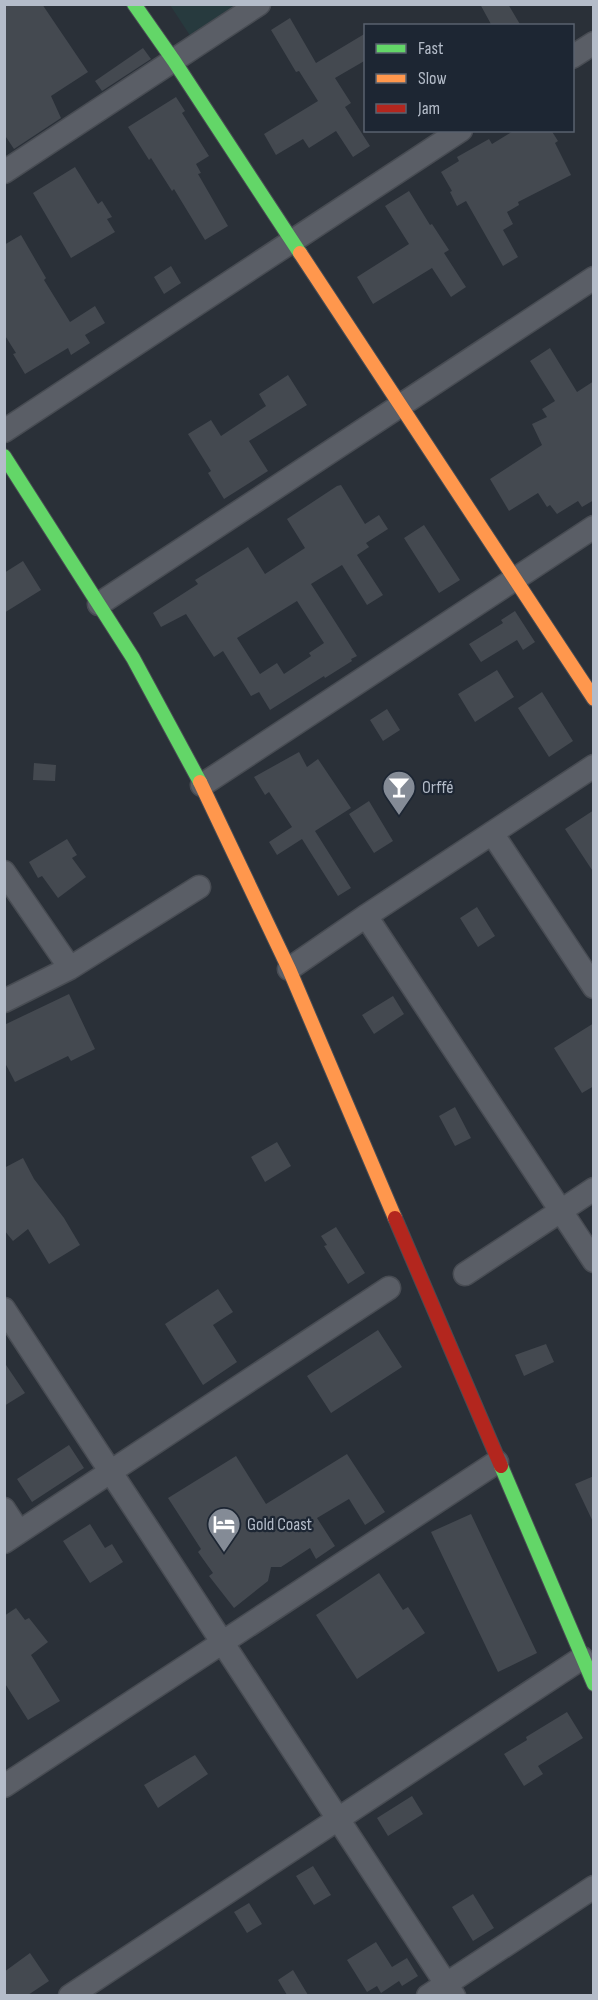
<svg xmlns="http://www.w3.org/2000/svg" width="598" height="2000" font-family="'Sofia Sans Condensed',sans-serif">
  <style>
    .green { fill: #273a3e }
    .building { fill: #444950; fill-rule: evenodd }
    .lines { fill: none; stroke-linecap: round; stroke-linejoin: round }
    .street-casing { stroke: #484c53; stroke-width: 25 }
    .fast-casing { stroke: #484c53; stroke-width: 16 }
    .slow-casing { stroke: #484c53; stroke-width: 16 }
    .jam-casing { stroke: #484c53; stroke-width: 16 }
    .street { stroke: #5a5e66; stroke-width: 22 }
    .fast { stroke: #63d668; stroke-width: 14 }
    .slow { stroke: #ff974d; stroke-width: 14 }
    .jam { stroke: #b3261e; stroke-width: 14 }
    .labels { text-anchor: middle; stroke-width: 4.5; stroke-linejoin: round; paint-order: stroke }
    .poi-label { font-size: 18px; fill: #b4bcc9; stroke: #1d2633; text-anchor: start }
  </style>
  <rect width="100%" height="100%" fill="#2a3038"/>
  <!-- green -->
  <path class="green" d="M170,5H245L193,40Z"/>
  <!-- building -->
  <path class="building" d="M4,4H42L88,72L51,96L61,118L14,149L4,134Z
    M480,4H508L521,26H492Z
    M290,18L316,63L366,33V60L335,78L351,103L345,107L370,146L353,157L336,131L309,148L303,139L276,155L264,134L318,101L299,71L296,72L271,30Z
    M143,48L151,59L102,91L95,81Z
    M176,97L185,111L182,113L209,156L196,164L201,173L198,174L228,226L205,240L174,189L172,191L151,158L149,160L128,127Z
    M515,130H551L558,141L555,143L571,175L518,202L519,205L507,212L513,224L503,230L518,257L503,266L466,201L457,206L450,192L452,191L441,172L459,161L457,157L489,139L492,144Z
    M75,167L98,204L102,201L112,217L107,219L115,232L71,258L33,193Z
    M409,191L430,225L432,224L449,250L444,253L466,287L451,297L432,268L373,304L357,277L409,244L385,206Z
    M21,235L46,278L44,280L70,322L95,306L105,323L85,335L90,343L71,355L68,348L25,374L13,354L16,353L4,334V245Z
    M171,266L181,283L164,294L154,277Z
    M550,348L577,392L594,381V500L582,507L578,501L557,514L550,505L547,507L538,493L509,511L490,479L542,445L532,424L547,417L542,409L555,401L530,361Z
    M288,375L307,405L249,441L268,471L224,499L208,473L211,471L188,434L211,420L221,436L266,406L259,394Z
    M341,485L365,524L379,515L388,529L366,543L369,547L357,555L383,595L367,605L342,565L311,584L357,656L351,659L352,661L325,678L324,676L270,710L259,692L251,696L223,651L214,657L186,614L161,627L153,613L198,584L195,580L248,547L265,574L305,548L287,519L337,486ZM297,601L324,643L309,653L311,656L284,674L277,663L260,674L237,638Z
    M424,525L460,580L439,593L404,538Z
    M23,561L41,590L4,613V573Z
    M515,611L535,642L523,650L517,640L481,662L469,644L503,623L501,620Z
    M497,670L514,697L475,722L458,694Z
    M542,692L573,741L549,757L518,708Z
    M387,709L400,730L383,741L370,720Z
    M299,752L307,767L318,759L351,808L315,831L351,888L338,896L302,839L277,855L269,842L292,827L269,792L265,795L254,777Z
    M34,763L56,765L55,781L33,780Z
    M369,801L393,841L374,853L349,814Z
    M594,810V873L565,829Z
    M67,839L77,855L72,858L86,877L58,898L42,876L38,878L29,862Z
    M477,907L495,936L478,947L460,918Z
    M69,994L95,1049L71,1061L68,1056L15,1082L4,1061V1025Z
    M393,996L404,1014L374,1034L362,1015Z
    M594,1023V1086L582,1093L554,1048Z
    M455,1107L471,1138L455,1146L439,1116Z
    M277,1142L291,1166L265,1182L251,1157Z
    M23,1158L34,1179L64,1218L80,1245L49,1264L28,1229L13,1241L4,1230V1168Z
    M336,1227L365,1273L348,1284L324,1246L327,1245L321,1236Z
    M218,1289L233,1312L213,1325L237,1362L203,1385L165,1324Z
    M378,1330L402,1367L331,1413L307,1376Z
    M546,1344L554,1362L524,1376L515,1355Z
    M4,1362L25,1393L4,1406Z
    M69,1445L84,1468L32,1502L17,1479Z
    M347,1454L385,1512L365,1525L349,1499L317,1518L335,1546L316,1559L310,1548L281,1567H271L268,1581L234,1608L209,1576L213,1573L198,1552L201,1549L168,1498L236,1456L266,1504Z
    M594,1476V1524L575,1484Z
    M471,1514L537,1653L498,1672L431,1532Z
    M90,1524L105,1548L112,1544L123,1562L90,1583L63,1541Z
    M379,1573L403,1610L408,1607L425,1633L357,1679L316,1615Z
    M16,1608L25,1620L29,1618L48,1642L31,1655L60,1701L28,1720L4,1682V1616Z
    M567,1712L583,1738L538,1766L543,1774L524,1786L504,1754L527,1740L526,1737Z
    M195,1755L208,1774L158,1808L144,1785Z
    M412,1796L423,1814L388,1836L377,1818Z
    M313,1866L331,1895L314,1905L296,1876Z
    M473,1894L494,1928L473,1941L452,1907Z
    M249,1903L262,1924L247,1933L234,1912Z
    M376,1942L392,1967L407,1958L418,1976L402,1986L399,1981L381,1993L377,1986L367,1992L347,1960Z
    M30,1953L49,1981L28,1995H4V1972Z
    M293,1970L308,1995H287L278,1980Z"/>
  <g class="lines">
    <defs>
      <path id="street" d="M572,57L594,43
        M4,172L259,4
        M4,431L461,130
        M99,604L594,278
        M202,785L594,527
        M492,833L594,987
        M4,872L70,968
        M366,916L594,1261
        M289,969L366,916L594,766
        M4,1001L70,968L199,887
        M465,1274L594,1189
        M4,1309L454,1996
        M4,1509L19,1532
        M4,1542L389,1288
        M4,1786L497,1462
        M70,1996L582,1658
        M428,1996L594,1887"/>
      <path id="fast" d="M134,4L174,61L300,253
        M4,456L133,658L200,782
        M501,1466L594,1684"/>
      <path id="slow" d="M300,253L594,699
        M200,782L289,969L395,1218"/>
      <path id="jam" d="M395,1218L501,1466"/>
    </defs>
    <!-- street casing -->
    <use href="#street" class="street-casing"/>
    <!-- fast casing -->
    <use href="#fast" class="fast-casing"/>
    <!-- slow casing -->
    <use href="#slow" class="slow-casing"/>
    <!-- jam casing -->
    <use href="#jam" class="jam-casing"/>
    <!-- street -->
    <use href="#street" class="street"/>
    <!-- fast -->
    <use href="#fast" class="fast"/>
    <!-- slow -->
    <use href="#slow" class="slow"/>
    <!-- jam -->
    <use href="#jam" class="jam"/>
  </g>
  <!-- icons -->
  <defs>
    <symbol id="bar-pin" viewBox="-11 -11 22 30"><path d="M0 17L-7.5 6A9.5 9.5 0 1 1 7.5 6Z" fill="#848b96" stroke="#1d2633"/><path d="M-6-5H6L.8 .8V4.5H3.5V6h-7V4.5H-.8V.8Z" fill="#fff"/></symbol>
    <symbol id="hotel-pin" viewBox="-11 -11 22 30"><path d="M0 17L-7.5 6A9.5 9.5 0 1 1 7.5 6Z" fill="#848b96" stroke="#1d2633"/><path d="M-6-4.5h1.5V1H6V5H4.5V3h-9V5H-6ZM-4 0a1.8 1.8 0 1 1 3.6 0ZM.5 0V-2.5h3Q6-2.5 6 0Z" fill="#fff"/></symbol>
  </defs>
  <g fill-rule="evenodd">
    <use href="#bar-pin" x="380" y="768" width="38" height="52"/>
    <use href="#hotel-pin" x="205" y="1505" width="38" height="52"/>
  </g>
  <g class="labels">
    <!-- poi labels -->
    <g class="poi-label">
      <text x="422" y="793">Orffé</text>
      <text x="247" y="1530">Gold Coast</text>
    </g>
  </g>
  <!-- border -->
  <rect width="598" height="2000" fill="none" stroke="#b4bcc9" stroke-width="12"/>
  <!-- legend -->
  <rect x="364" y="24" width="210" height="108" fill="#1d2633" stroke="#59626f" stroke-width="1.5"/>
  <rect x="376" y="44" width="30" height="9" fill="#63d668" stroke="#59626f" stroke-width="1.5"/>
  <text x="418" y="54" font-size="18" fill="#b4bcc9">Fast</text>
  <rect x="376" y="74" width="30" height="9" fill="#ff974d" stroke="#59626f" stroke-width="1.5"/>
  <text x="418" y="84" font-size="18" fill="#b4bcc9">Slow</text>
  <rect x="376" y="104" width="30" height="9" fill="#b3261e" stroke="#59626f" stroke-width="1.5"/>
  <text x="418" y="114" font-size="18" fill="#b4bcc9">Jam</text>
</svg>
